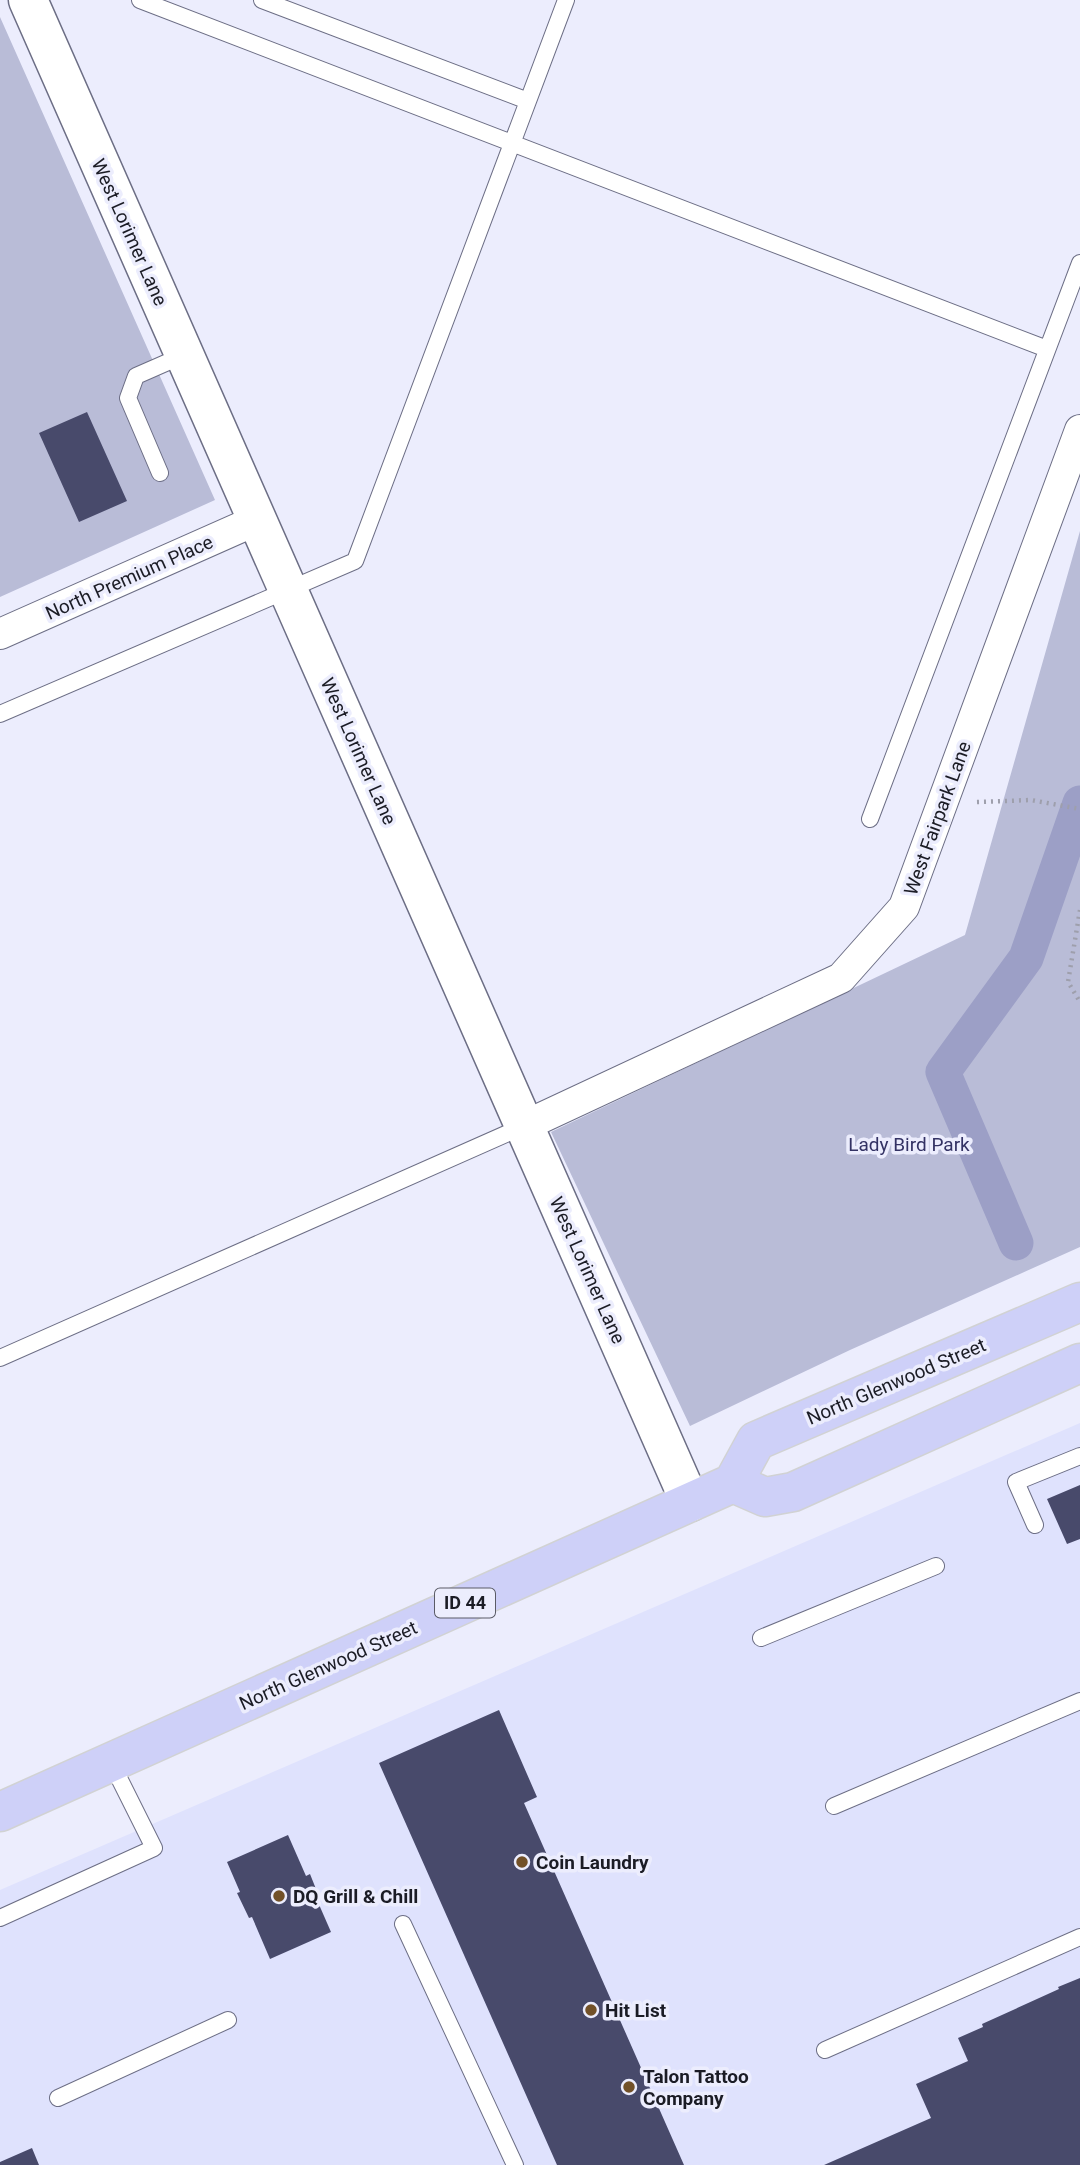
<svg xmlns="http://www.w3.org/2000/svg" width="1080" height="2165" font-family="Roboto,sans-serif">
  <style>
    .built { fill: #dfe2fd }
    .green { fill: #b9bcd7 }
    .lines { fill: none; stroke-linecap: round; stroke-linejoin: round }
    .canal { stroke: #9c9fc6; stroke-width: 35 }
    .building { fill: #484a6b }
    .service-casing { stroke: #6c6e85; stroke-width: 18 }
    .minor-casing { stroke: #6c6e85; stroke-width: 32 }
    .tertiary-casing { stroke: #6c6e85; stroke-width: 41 }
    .primary-casing { stroke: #d1d2d3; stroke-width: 41 }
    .path { stroke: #9e9fac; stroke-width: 4.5; stroke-dasharray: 2 5; stroke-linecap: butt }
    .service { stroke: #fff; stroke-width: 16 }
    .minor { stroke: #fff; stroke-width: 30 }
    .tertiary { stroke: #fff; stroke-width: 38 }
    .primary { stroke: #ced0f8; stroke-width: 38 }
    .poi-dot { fill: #725128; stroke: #ecedfd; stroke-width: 2.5 }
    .labels { text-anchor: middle; stroke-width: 7; stroke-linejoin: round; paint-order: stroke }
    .shield { fill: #ecedfd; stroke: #5a5b66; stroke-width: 2 }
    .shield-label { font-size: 18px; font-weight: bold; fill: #1b1c25 }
    .street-label { font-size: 19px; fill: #1b1c25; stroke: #ecedfd }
    .park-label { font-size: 19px; fill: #333264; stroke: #ecedfd }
    .poi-label { font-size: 19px; font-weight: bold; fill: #1b1c25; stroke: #ecedfd; text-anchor: start }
  </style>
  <rect width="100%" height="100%" fill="#ecedfd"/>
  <!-- built -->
  <path class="built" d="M1080,1423V2165H0V1890Z"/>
  <!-- green -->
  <path class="green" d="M0,17L215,500L0,597Z
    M1080,531V1247L850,1350L690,1426L551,1132L965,935Z"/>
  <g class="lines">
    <!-- canal -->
    <path class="canal" d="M1016,1243L943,1072L1026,958L1080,803"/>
  </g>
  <!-- building -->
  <path class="building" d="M87,412L127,501L79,522L39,433Z
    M1080,1485V1539L1067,1544L1047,1499Z
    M499,1710L537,1797L524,1803L684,2165H557L379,1763Z
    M288,1835L306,1876L310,1874L320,1899L317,1900L331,1932L270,1959L252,1917L249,1918L237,1893L240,1892L227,1862Z
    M1080,1978V2165H824L931,2118L916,2084L968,2061L958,2038L983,2027L982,2024L1059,1989L1058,1987Z
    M32,2148L39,2165H0V2162Z"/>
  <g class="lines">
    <defs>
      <path id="service" d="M140,0L1047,349
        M262,0L528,101
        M160,473L128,398L136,376L184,355
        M0,714L355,561L566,0
        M870,819L1080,263
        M0,1358L524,1126
        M1035,1525L1016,1482L1080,1456
        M761,1638L936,1566
        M834,1806L1080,1701
        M0,1918L154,1848L111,1762
        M403,1924L515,2165
        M825,2050L1080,1937
        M58,2098L228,2020"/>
      <path id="minor" d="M0,634L257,520
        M524,1126L841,978L904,907L1080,430"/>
      <path id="tertiary" d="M28,0L690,1502"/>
      <path id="primary" d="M733,1483L765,1497L793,1492L1080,1363
        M0,1812L733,1483L756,1441L1080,1302"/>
    </defs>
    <!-- service casing -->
    <use href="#service" class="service-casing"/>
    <!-- minor casing -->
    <use href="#minor" class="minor-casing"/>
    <!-- tertiary casing -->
    <use href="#tertiary" class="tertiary-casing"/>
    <!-- primary casing -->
    <use href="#primary" class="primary-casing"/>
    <!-- path -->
    <path class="path" d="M977,802L1031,800L1080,809
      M1080,910L1068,982L1080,1002"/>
    <!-- service -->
    <use href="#service" class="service"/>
    <!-- minor -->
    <use href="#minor" class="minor"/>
    <!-- tertiary -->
    <use href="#tertiary" class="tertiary"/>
    <!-- primary -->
    <use href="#primary" class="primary"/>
  </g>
  <!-- markers -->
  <g class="poi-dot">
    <circle cx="522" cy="1862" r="7"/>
    <circle cx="279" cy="1896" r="7"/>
    <circle cx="591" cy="2010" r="7"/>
    <circle cx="629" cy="2087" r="7"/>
  </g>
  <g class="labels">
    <!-- shield labels -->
    <rect class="shield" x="435" y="1588.5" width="60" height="29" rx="5"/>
    <g class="shield-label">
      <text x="465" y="1609">ID 44</text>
    </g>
    <!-- street labels -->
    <g class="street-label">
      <text transform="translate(130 232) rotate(66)" y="7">West Lorimer Lane</text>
      <text transform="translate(129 577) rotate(-24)" y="7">North Premium Place</text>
      <text transform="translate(359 751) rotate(66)" y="7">West Lorimer Lane</text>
      <text transform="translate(937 818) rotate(-70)" y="7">West Fairpark Lane</text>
      <text transform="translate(588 1270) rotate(66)" y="7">West Lorimer Lane</text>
      <text transform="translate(896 1381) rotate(-23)" y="7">North Glenwood Street</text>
      <text transform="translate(328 1665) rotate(-24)" y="7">North Glenwood Street</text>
    </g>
    <!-- park labels -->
    <g class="park-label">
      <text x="909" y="1151">Lady Bird Park</text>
    </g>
    <!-- poi labels -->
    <g class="poi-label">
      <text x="536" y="1869">Coin Laundry</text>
      <text x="293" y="1903">DQ Grill &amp; Chill</text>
      <text x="605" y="2017">Hit List</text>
      <text x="643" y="2083">Talon Tattoo<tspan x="643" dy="22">Company</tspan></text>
    </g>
  </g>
</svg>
